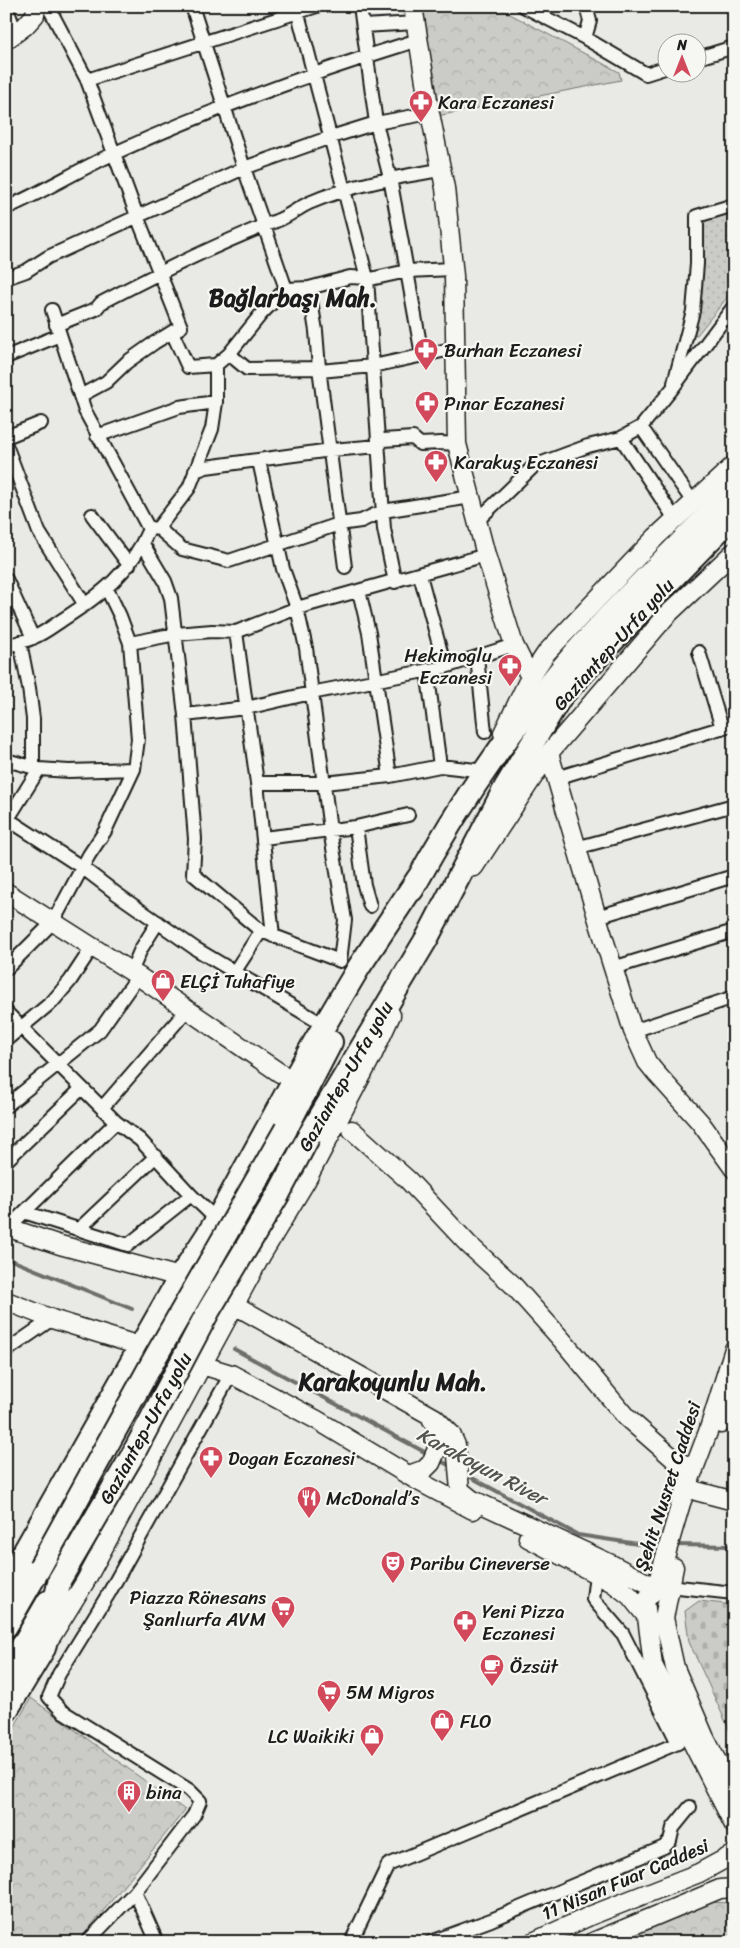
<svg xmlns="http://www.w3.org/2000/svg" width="740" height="1948" font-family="Sriracha,sans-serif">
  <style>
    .grass { fill: url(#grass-dots); stroke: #747472 }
    .cemetery { fill: url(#cemetery-stones); stroke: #747472 }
    .park { fill: url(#park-crowns); stroke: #747472 }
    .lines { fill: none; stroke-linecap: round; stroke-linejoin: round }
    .stream { stroke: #6d6d6c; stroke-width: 4 }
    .street-casing { stroke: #1c1c1c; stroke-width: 16 }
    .secondary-casing { stroke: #1c1c1c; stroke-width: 21 }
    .highway-casing { stroke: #1c1c1c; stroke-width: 26 }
    .street { stroke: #f6f6f2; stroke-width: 12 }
    .secondary { stroke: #f6f6f2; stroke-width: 18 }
    .highway { stroke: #f6f6f2; stroke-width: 22 }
    .highway-bridge-casing { stroke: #1c1c1c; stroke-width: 26; stroke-linecap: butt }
    .highway-bridge { stroke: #f6f6f2; stroke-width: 22 }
    .labels { text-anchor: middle; stroke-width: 4.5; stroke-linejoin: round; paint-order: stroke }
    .poi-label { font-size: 19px; fill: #1c1c1c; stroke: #f6f6f2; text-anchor: start }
    .street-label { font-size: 19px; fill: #1c1c1c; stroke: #f6f6f2 }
    .water-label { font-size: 20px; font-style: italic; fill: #525251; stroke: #f6f6f2 }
    .district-label { font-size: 24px; font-weight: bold; fill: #1c1c1c; stroke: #f6f6f2 }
  </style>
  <defs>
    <pattern id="grass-dots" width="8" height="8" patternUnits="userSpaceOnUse" patternTransform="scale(1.25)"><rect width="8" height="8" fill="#cbcbc7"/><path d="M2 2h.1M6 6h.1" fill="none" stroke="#aeaeaa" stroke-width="1.8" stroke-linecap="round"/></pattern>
    <pattern id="cemetery-stones" width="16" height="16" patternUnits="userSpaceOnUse" patternTransform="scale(1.25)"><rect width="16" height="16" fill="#cbcbc7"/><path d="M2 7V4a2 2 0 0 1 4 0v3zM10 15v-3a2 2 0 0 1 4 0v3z" fill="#aeaeaa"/></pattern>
    <pattern id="park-crowns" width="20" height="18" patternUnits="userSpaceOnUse" patternTransform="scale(1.25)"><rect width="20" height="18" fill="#cbcbc7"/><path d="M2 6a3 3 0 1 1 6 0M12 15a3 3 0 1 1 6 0" fill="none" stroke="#aeaeaa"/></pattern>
  </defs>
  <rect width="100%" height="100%" fill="#e9e9e5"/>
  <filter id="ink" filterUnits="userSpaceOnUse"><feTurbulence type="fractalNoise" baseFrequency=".02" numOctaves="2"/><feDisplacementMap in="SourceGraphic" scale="10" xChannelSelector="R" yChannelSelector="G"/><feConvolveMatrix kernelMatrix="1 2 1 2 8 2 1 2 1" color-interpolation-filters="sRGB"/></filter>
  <g filter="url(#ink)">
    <!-- grass -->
    <path class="grass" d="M734,211V289L697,335L690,334L700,225L709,219Z"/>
    <!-- cemetery -->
    <path class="cemetery" d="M699,1601L734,1605V1740L689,1642L685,1611Z"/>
    <!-- park -->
    <path class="park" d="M418,6H495L619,72L621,80L437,116Z
      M31,1698L185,1810L78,1942H6V1741Z
      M704,1902L734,1903V1942H595Z"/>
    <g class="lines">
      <!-- stream -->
      <path class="stream" d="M6,1258L132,1309
        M234,1349L430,1455
        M439,1460L452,1467
        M463,1473L578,1535L638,1544L664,1545
        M674,1545L734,1546"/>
      <defs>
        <path id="street" d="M6,6L16,33
          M48,6L87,80L137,216L181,327L172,332L188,367L216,365
          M192,6L244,168L286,289
          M296,6L367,278L384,529L395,582
          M360,6L376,123L390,178L402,243L422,355
          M523,6L585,38L646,74L668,67
          M363,26L416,23
          M585,38L590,21L586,6
          M698,58L734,47
          M87,80L317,6
          M6,208C43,192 78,170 115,153C213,108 315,72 418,40
          M6,278L26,271L48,257L244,168L331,137L376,123L430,113
          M366,280L407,271L453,269
          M309,288L316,331L319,368L345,567
          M52,310L85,411L149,529
          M56,325L96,309L101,303C158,273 216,244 276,221C288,217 298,208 309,203C351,185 396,177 441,170
          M229,354L262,313L286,289L309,288L350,277L367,278
          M6,357L60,335
          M320,371L373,366L456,348
          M674,383L693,311L697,264V216L734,205
          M80,396L106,382L127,362L154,343L172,332
          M641,427L693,502
          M97,436L179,407L216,402
          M6,437L41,423
          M621,438L675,519
          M6,445L39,532L85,605
          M195,471L206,467L331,450L379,446L383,440L413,438L420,444L441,443L457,444
          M92,515L129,565
          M477,521L534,466L588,446L621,438L641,427L672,389L734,306
          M158,528L182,549L229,561L339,524L361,521L383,511L471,497
          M143,544L165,581L171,598L185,715L195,839L193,874L261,931L340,961L345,920L330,830L306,648L297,608L283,569L259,461
          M420,575L445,667
          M6,579L33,638
          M359,591L369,633L390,776
          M236,632L257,783L273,936
          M20,642L29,688L33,719V768
          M130,643L176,634L212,631L236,632L297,608L486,555
          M6,646C15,643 24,642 32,638C43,634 53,626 62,620C101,595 131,572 149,529L158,528L189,488L212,429L216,402V365L229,354L247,369L319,368
          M699,652L722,728
          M477,657L485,732
          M427,670L440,766
          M185,715L246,708L311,693L445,667L514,645
          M6,760L39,769L69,771L134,769
          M556,778L734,724
          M257,783H324L390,776L440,766L485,771
          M6,818L83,868L117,894L196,949L324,1025
          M6,822L39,769
          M356,827L364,885L370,906
          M263,838L356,827L408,815
          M576,848L734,805
          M597,917L734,876
          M613,968L734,931
          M6,969L53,922L89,855L105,831L134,769L138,739L130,643L120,616L107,589
          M235,971L261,931
          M131,972L141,949L158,922
          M6,1012L116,1122L140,1140L191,1195L217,1220
          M633,1031L734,997
          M6,1040L53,1001L70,981L93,946
          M6,1106L100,1030L138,976
          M102,1108L187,1010
          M6,1161L82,1088
          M24,1212L128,1245L191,1195
          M8,1228L116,1122
          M78,1230L156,1156
          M6,1351L52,1319
          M669,1586L734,1593
          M135,1892L194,1815L200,1801L189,1790L62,1711L49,1697L59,1674L109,1593L231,1374
          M87,1942L135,1892L157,1942
          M351,1942L388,1865L678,1743L623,1634L593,1599L596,1574
          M431,1942L491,1920L664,1847L670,1841L673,1828L690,1807"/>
        <path id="secondary" d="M413,6L430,113L445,188L454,276L457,444L486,555L514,645L530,677
          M6,40L25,26L35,15L36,6
          M503,733L530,677L547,652L656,537L734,465
          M549,753L597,917L633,1031L647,1062L655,1072L700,1122L734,1169
          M474,867L549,753L667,615L734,552
          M6,892L138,976L280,1073
          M352,1130L408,1180L468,1244L512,1284L562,1340L626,1417L674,1459L694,1470
          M6,1227L60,1245L180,1277L190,1282
          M224,1299L435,1418L451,1434L456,1445L460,1490L471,1499L611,1564L656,1588
          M6,1301L52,1319L231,1374L317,1420L418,1481L473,1510
          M734,1349L708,1432L681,1503L656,1588L645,1601L653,1665L734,1825
          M721,1424L734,1393
          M409,1475L425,1469L431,1463L437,1449V1428L431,1418
          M696,1491L734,1501
          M528,1538L613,1583L630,1596L647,1617
          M674,1567L664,1618L675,1668L705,1738L734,1794
          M51,1637L85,1582L262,1254L306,1181L373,1054L391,1015
          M533,1942L592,1915L699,1873L734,1854
          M593,1942L720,1889L734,1888"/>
        <path id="highway" d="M412,890C454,813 507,734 563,667C616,605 677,547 734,489
          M286,1129L331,1042
          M309,1136L427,938L505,788L561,696L651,600L734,515
          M6,1584L180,1277L217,1220L314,1043L359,967L419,877
          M6,1626L40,1567
          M6,1674L48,1602
          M6,1711L44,1648L60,1579"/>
      </defs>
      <!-- street casing -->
      <use href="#street" class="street-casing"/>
      <!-- secondary casing -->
      <use href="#secondary" class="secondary-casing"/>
      <!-- highway casing -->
      <use href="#highway" class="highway-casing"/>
      <!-- street -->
      <use href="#street" class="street"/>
      <!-- secondary -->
      <use href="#secondary" class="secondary"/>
      <!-- highway -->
      <use href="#highway" class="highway"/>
      <defs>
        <path id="highway-bridge" d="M40,1567L156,1356L286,1129
          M60,1579L132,1456L209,1310L279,1193L309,1136"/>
      </defs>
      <!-- highway-bridge casing -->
      <use href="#highway-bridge" class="highway-bridge-casing"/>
      <!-- highway-bridge -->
      <use href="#highway-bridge" class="highway-bridge"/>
    </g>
  </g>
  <!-- icons -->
  <defs>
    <symbol id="pharmacy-pin" viewBox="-11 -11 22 30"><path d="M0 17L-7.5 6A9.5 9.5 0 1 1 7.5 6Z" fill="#d1495b" stroke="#f6f6f2"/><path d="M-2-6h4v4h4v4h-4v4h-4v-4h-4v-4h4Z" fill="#fff"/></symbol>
    <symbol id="shop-pin" viewBox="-11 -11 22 30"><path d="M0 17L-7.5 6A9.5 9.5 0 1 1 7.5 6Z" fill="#d1495b" stroke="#f6f6f2"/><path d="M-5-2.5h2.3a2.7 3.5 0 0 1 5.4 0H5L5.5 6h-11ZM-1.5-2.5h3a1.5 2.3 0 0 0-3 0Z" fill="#fff"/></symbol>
    <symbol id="restaurant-pin" viewBox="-11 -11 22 30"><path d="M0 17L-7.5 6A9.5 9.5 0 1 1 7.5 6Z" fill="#d1495b" stroke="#f6f6f2"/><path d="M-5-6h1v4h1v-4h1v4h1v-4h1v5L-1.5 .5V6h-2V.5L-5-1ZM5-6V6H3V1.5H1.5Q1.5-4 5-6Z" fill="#fff"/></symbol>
    <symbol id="theatre-pin" viewBox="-11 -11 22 30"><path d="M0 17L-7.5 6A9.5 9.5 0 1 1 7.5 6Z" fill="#d1495b" stroke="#f6f6f2"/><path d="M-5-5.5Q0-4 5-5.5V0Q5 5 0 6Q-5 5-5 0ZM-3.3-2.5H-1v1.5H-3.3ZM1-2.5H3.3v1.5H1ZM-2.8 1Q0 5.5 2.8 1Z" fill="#fff"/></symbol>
    <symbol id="supermarket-pin" viewBox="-11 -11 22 30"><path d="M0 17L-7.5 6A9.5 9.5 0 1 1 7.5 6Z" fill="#d1495b" stroke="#f6f6f2"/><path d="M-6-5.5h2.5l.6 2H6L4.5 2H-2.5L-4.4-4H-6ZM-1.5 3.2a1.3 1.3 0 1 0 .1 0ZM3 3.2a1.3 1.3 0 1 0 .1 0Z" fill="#fff"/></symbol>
    <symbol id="cafe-pin" viewBox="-11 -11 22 30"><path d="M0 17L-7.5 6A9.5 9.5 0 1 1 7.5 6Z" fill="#d1495b" stroke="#f6f6f2"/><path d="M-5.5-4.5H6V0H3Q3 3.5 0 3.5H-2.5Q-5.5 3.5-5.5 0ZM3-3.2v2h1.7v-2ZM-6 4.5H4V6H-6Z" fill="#fff"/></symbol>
    <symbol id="building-pin" viewBox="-11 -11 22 30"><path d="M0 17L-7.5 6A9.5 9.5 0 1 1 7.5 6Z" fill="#d1495b" stroke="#f6f6f2"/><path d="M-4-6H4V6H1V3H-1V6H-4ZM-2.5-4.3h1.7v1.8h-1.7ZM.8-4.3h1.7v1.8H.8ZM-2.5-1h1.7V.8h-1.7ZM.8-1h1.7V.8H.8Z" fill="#fff"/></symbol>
  </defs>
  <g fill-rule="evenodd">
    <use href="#pharmacy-pin" x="407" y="88" width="28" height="38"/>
    <use href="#pharmacy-pin" x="412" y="336" width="28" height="38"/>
    <use href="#pharmacy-pin" x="413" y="389" width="28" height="38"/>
    <use href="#pharmacy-pin" x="422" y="448" width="28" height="38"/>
    <use href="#pharmacy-pin" x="496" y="652" width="28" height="38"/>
    <use href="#shop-pin" x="149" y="967" width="28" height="38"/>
    <use href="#pharmacy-pin" x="197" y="1444" width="28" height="38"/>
    <use href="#restaurant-pin" x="295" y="1484" width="28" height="38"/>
    <use href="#theatre-pin" x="379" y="1549" width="28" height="38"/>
    <use href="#supermarket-pin" x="269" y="1594" width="28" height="38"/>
    <use href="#pharmacy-pin" x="451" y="1608" width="28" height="38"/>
    <use href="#cafe-pin" x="478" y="1652" width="28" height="38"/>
    <use href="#supermarket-pin" x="315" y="1678" width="28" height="38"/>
    <use href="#shop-pin" x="428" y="1707" width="28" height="38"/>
    <use href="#shop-pin" x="358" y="1722" width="28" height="38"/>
    <use href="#building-pin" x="115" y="1778" width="28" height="38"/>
  </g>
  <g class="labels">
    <!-- poi labels -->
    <g class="poi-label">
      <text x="438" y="109">Kara Eczanesi</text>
      <text x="444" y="357">Burhan Eczanesi</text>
      <text x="444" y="410">Pınar Eczanesi</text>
      <text x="454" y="469">Karakuş Eczanesi</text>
      <text x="492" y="662" text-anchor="end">Hekimoglu<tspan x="492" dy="22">Eczanesi</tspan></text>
      <text x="180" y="988">ELÇİ Tuhafiye</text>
      <text x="228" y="1465">Dogan Eczanesi</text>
      <text x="326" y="1505">McDonald’s</text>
      <text x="410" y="1570">Paribu Cineverse</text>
      <text x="266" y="1604" text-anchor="end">Piazza Rönesans<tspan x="266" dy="22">Şanlıurfa AVM</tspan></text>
      <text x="482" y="1618">Yeni Pizza<tspan x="482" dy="22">Eczanesi</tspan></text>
      <text x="510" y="1673">Özsüt</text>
      <text x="346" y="1699">5M Migros</text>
      <text x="460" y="1728">FLO</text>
      <text x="354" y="1743" text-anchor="end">LC Waikiki</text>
      <text x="146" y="1799">bina</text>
    </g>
    <!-- street labels -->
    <g class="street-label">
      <text transform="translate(613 644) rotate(-48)" y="7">Gaziantep-Urfa yolu</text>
      <text transform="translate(345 1076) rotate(-60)" y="7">Gaziantep-Urfa yolu</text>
      <text transform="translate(145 1428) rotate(-61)" y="7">Gaziantep-Urfa yolu</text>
      <text transform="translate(667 1486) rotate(-72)" y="7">Şehit Nusret Caddesi</text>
      <text transform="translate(625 1879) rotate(-23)" y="7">11 Nisan Fuar Caddesi</text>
    </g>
    <!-- water labels -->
    <g class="water-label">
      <text transform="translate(482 1466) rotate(28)" y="7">Karakoyun River</text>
    </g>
    <!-- district labels -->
    <g class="district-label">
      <text x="293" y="306">Bağlarbaşı Mah.</text>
      <text x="393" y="1390">Karakoyunlu Mah.</text>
    </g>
  </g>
  <!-- margin -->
  <rect width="740" height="1948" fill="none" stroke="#f6f6f2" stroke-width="25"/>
  <rect x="12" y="12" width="715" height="1923" fill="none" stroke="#1c1c1c" stroke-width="2" filter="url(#ink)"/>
  <!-- north arrow -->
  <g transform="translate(682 58)"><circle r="24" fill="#f6f6f2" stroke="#9f9f9c"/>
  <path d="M0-4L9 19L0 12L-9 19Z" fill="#d1495b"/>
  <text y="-8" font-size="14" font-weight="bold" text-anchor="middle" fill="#1c1c1c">N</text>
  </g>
</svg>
